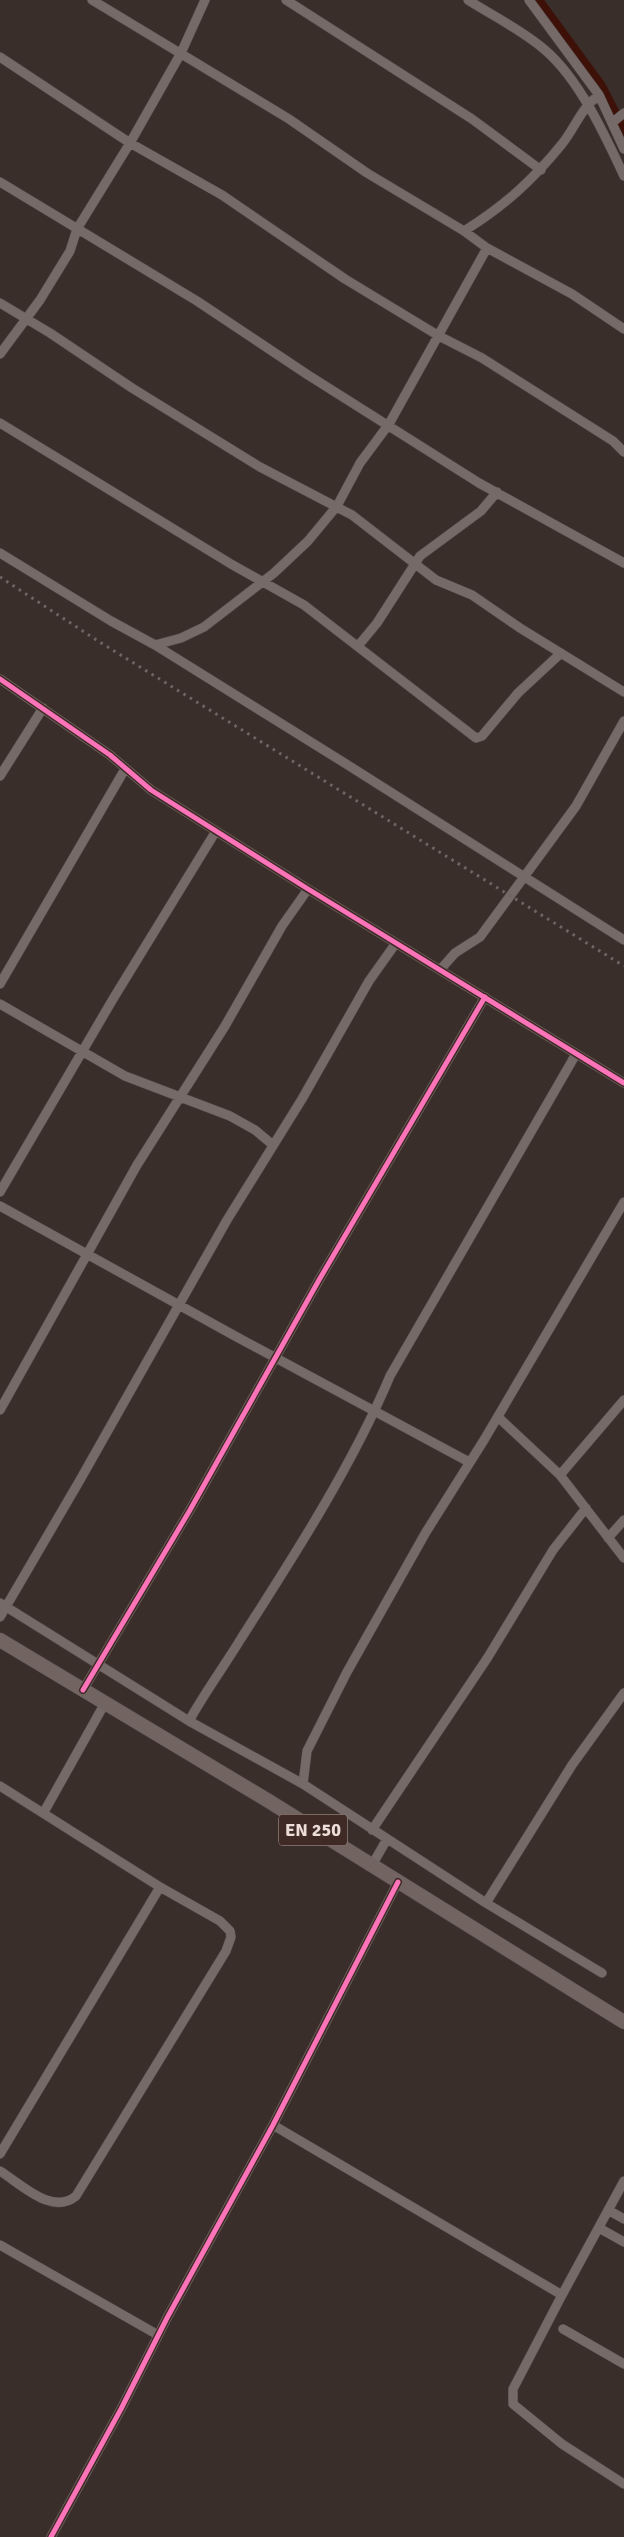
<svg xmlns="http://www.w3.org/2000/svg" width="624" height="2537" font-family="Signika,sans-serif">
  <style>
    .lines { fill: none; stroke-linecap: round; stroke-linejoin: round }
    .canal { stroke: #3d1108; stroke-width: 10 }
    .minor-casing { stroke: #554a48; stroke-width: 10 }
    .primary-casing { stroke: #554a48; stroke-width: 15 }
    .minor { stroke: #756a67; stroke-width: 9 }
    .primary { stroke: #716461; stroke-width: 14 }
    .rail { stroke: #6f6562; stroke-width: 3; stroke-dasharray: 2.5 5; stroke-linecap: butt }
    .cycleway-casing { stroke: #402a25; stroke-width: 8 }
    .cycleway { stroke: #fb73b8; stroke-width: 5 }
    .labels { text-anchor: middle; stroke-width: 5; stroke-linejoin: round; paint-order: stroke }
    .shield { fill: #402a25; stroke: #b8a7a3; stroke-width: 1 }
    .shield-label { font-size: 18px; font-weight: bold; fill: #ecddd9 }
  </style>
  <rect width="100%" height="100%" fill="#3a2e2b"/>
  <g class="lines">
    <!-- canal -->
    <path class="canal" d="M538,0L601,86L624,131"/>
    <defs>
      <path id="minor" d="M92,0L289,119L367,173L464,231L487,248L572,294L624,329
        M286,0L472,119L541,170
        M468,0C493,16 522,30 545,50C579,79 605,135 624,176
        M529,0L599,95L624,149
        M0,57L130,143L222,195L345,279L439,336L482,358L613,441L624,452
        M613,122L624,113
        M0,182L197,301L308,375L479,483L624,563
        M464,231C504,206 532,181 562,144C575,128 581,108 599,95
        M0,303L50,333L132,388L260,467L352,515L436,580L472,595L520,628L624,692
        M0,354L40,300L70,251L77,229L130,143L181,53L205,0
        M0,423L231,564L304,605L476,738L482,736L518,693L561,653
        M0,553L111,621L155,645L343,762L624,940
        M155,645L181,638L204,627L274,573L308,541L337,506L360,463L389,424L487,248
        M358,646L377,623L420,556L481,511L497,492
        M0,679L110,755L151,790L308,889L624,1083
        M0,776L43,708
        M440,970L455,953L480,937L576,806L624,721
        M0,984L125,769
        M0,1004L125,1076L230,1116L255,1130L273,1145
        M0,1192L113,999L216,831
        M0,1206L235,1336L469,1462
        M0,1410L137,1165L225,1026L282,926L308,889
        M498,1417L560,1475L624,1558
        M560,1475L624,1400
        M608,1538L624,1520
        M0,1603L189,1721L303,1784L486,1903L602,1973
        M0,1617L80,1480L227,1220L302,1099L369,981L396,943
        M83,1690L190,1510L319,1280L485,997
        M189,1721C205,1692 225,1665 242,1637C294,1556 353,1464 390,1376L576,1054
        M303,1784L307,1751L347,1672L426,1532L484,1440L624,1202
        M0,1786L160,1887L220,1921L230,1931L231,1937L226,1951L76,2196C52,2216 21,2184 0,2171
        M44,1812L105,1703
        M372,1830L488,1657L553,1550L586,1508
        M371,1867L387,1839
        M486,1903L572,1765L624,1693
        M273,2125L562,2295L624,2181
        M0,2154L160,1887
        M608,2210L624,2219
        M599,2228L624,2242
        M0,2245L158,2335
        M562,2295L513,2389V2404L562,2444L624,2484
        M563,2329L624,2364
        M51,2537L121,2409L167,2318L273,2125L398,1882"/>
      <path id="primary" d="M0,1640L267,1800L624,2022"/>
    </defs>
    <!-- minor casing -->
    <use href="#minor" class="minor-casing"/>
    <!-- primary casing -->
    <use href="#primary" class="primary-casing"/>
    <!-- minor -->
    <use href="#minor" class="minor"/>
    <!-- primary -->
    <use href="#primary" class="primary"/>
    <!-- rail -->
    <path class="rail" d="M0,577L98,641L624,966"/>
    <defs>
      <path id="cycleway" d="M0,679L110,755L151,790L308,889L624,1083
        M83,1690L190,1510L319,1280L485,997
        M51,2537L121,2409L167,2318L273,2125L398,1882"/>
    </defs>
    <!-- cycleway casing -->
    <use href="#cycleway" class="cycleway-casing"/>
    <!-- cycleway -->
    <use href="#cycleway" class="cycleway"/>
  </g>
  <g class="labels">
    <!-- shield labels -->
    <rect class="shield" x="279" y="1814.5" width="68" height="31" rx="4"/>
    <g class="shield-label">
      <text x="313" y="1836">EN 250</text>
    </g>
  </g>
</svg>
